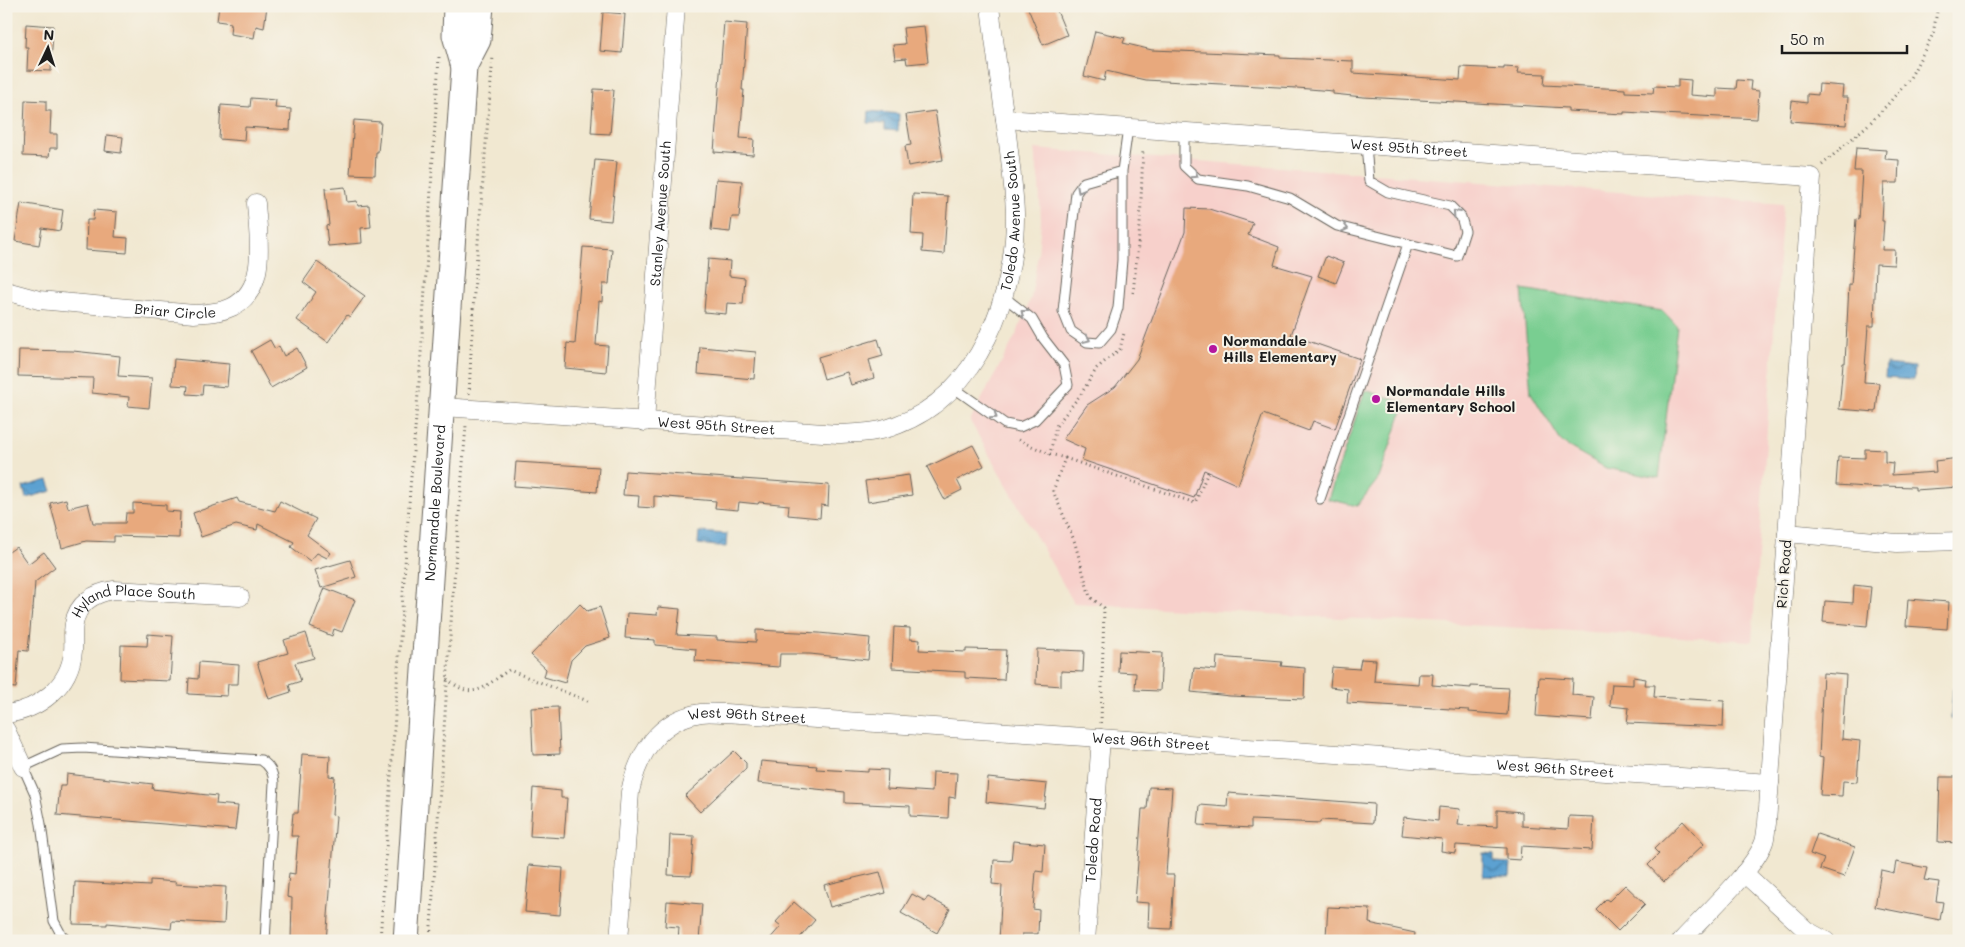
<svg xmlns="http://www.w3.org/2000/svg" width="1965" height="947" font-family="Mali,sans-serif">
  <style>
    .built { fill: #f7d0cb }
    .green { fill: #79ce91; stroke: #4a7556 }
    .water { fill: url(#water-waves); stroke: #3c5e76 }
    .building { fill: #e8a97d }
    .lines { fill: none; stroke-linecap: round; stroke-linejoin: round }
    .service-casing { stroke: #67635b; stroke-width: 11 }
    .minor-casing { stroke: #67635b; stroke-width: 19 }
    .secondary-casing { stroke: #67635b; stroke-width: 27 }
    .path { stroke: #67635b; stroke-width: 3; stroke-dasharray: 1 4; stroke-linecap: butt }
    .service { stroke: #fff; stroke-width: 9 }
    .minor { stroke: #fff; stroke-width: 18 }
    .secondary { stroke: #fff; stroke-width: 25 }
    .oneway { stroke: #999 }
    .poi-dot { fill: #b5179e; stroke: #f7f3e8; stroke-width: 2 }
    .labels { text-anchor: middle; stroke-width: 4; stroke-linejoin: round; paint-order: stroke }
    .street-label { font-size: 14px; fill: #1c1c1c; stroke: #f7f3e8 }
    .poi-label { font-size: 14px; font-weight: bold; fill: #1c1c1c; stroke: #f7f3e8; text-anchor: start }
  </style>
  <defs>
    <pattern id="water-waves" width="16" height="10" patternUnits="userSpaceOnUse" patternTransform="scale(1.25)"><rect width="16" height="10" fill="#5ba1d1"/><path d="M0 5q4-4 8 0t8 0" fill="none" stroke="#4a82a9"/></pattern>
  </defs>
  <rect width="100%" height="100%" fill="#f7f3e8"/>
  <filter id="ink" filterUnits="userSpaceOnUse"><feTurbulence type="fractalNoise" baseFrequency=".02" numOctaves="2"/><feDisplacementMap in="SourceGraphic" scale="10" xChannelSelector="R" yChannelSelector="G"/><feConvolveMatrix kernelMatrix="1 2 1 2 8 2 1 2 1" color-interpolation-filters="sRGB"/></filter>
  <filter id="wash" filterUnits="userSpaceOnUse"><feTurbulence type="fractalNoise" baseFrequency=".0096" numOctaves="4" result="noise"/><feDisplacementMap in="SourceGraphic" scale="20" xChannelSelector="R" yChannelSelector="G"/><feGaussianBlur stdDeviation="1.12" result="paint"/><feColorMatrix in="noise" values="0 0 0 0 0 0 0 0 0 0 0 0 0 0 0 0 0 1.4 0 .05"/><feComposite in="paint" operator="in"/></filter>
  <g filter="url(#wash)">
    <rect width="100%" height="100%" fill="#f1e8d1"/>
    <!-- built -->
    <path class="built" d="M1034,149L1783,204L1752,641L1074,603L970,421L1016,335L1031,298L1038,255L1041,220L1039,183Z"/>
    <!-- green -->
    <path class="green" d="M1522,289L1663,311L1677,326L1659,478L1606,468L1562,443L1531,393Z
      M1365,390L1405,403L1379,478L1357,506L1328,499Z"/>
    <!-- water -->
    <path class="water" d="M869,111L899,114L898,131L885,130V124L868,123Z
      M1886,364L1915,367L1914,380L1885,378Z
      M48,480L52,491L26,498L23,487Z
      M699,532L727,534L726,547L698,544Z
      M1953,689H1959V719L1951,718Z
      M1483,853L1494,854V862L1511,863L1510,877L1483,876Z"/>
    <g id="blocks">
      <!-- building -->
      <path class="building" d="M219,6H267L264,28L256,26L254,38L230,34L231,23L217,21Z
        M1027,6H1055L1067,35L1043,45Z
        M603,12L625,14L622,53L600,51Z
        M724,22L747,24L742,90H744L740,138L754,139L753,155L714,152Z
        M26,24L53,26L51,71L27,70L28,47H25Z
        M924,26L928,62L907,64L906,58L895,59L893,45L905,44L903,28Z
        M1095,31L1125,38L1123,43L1152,50L1280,55V58L1353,61V73L1460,80L1461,67L1504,69V67L1519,68L1518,73L1545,74L1544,85L1625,89V92L1653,93L1654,86L1678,87V79L1691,80L1690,95L1717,97V88L1736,89L1737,80L1751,81L1750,90L1759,91L1757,119L1624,112V114L1568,111V108L1363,97L1333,94V91L1297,88L1145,80L1106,71L1104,81L1084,76Z
        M1819,84L1843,86L1842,97H1848L1846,125L1790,121L1792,101L1807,103V94L1818,95Z
        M594,89L614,90L610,134L591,133Z
        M251,98L276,100L275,108L291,109L290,130L245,127L244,141L219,139L221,105L250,107Z
        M25,100L46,101V111H51L50,134H57V148H50L49,157L23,156Z
        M935,111L943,160L908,166L905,146L911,145L906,115Z
        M354,120L381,122L378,152H376L375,175L350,174Z
        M107,135L123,137L121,153L105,151Z
        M1856,148L1886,150L1885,159L1899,160L1898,183H1884L1882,221H1884L1882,250H1895L1894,265L1876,264L1874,326H1868L1864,382L1879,383L1876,412L1839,409L1843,363H1845L1849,285H1851L1856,219L1859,220L1862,171H1854Z
        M595,160L617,162L611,221L589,219Z
        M716,179L742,181L739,217H732L730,232L711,230Z
        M345,187L347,202L357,201L358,206L369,205L371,227L361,228L362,243L328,246L326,226L329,225L325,189Z
        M913,194L948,196L944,254L922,252L923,235L911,234Z
        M21,203L63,210L60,231L42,228L39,245L15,241Z
        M1186,208L1209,209L1253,223L1248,235L1279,247L1274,265L1312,276L1291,335L1360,359L1335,429L1313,421L1309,431L1263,414L1238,485L1204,470L1194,498L1082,460L1085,449L1063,439L1087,405L1115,387L1137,359L1185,232Z
        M94,210L117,212L115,237L128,238L127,253L86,250L87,220H93Z
        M583,247L612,249L609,284H603L602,302L599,301L596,345L608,346L606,372L565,368L567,343L575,344Z
        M1326,256L1344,263L1336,283L1318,276Z
        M708,259L730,261L729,276L745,278L743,304L727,303L726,314L704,312Z
        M317,262L365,296L350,317L347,315L328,342L297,320L316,292L303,282Z
        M878,339L883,356L869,360L874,378L851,385L847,372L824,379L818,357Z
        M270,340L275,349L279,346L284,356L297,348L307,367L271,388L251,351Z
        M700,347L756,352L754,379L698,374Z
        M19,350L73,351L120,356L118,376L152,378L149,408L128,406L129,397L92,393L93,378L18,376Z
        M174,359L229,364L227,387L203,385L202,395L187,394L188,386L172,385Z
        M973,445L984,466L957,480L962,490L944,499L927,467Z
        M1865,449L1885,450V462L1893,463L1892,475L1936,472L1935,461L1959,458V487L1915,490V487L1882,486V488L1836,485L1838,457L1865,458Z
        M516,462L599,467L597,492L514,486Z
        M625,471L829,485L828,506L821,505L820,518L788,515L789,505L759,502L758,504L739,502L738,510L715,508L716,501L654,496V508L638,507L639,496L623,495Z
        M909,475L912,495L868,502L865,481Z
        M237,498L239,502L275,511L280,501L316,519L307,535L331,553L327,558L317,553L310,561L291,547L294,542L258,524L257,530L236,525L201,537L193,513Z
        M66,499L68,508L88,503L93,523H125L126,513H133V503L166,505V511L180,512L179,538L114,536V542L86,541L62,548L50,503Z
        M16,547L28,564L44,552L55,567L35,582L33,609H32L28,651L19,650L16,688L6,687V554Z
        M350,560L356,577L321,588L315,570Z
        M1854,585L1871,587L1867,626L1823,622L1825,601L1853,603Z
        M325,588L355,600L342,632L334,629L332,636L310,627Z
        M1908,599L1949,602L1947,629L1906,626Z
        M580,604L587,611L600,607L610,638L585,646L571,660L565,683L544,677L546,669L531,655Z
        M658,607L680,609L677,635L717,637V640L756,642V630L819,633L870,638L868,660L810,654H780L779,667L695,661L696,649L655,645V640L625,638L627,613L657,615Z
        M894,627L910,628V639L920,640L919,650L966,652V649L1006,650L1004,680L965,678V672L892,668Z
        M306,633L314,658L295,663L301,681L289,685L291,692L269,699L257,662L288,653L284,640Z
        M148,634L173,636L170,681L120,679L121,645L147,646Z
        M1037,649L1084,651L1083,672L1061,671V686L1036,684Z
        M1119,651L1162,653L1160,691L1135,690L1136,673L1118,672Z
        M1217,657L1282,662L1281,666L1305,668L1304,699L1230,696L1191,692L1194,668L1216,670Z
        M1361,659L1376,660L1374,681L1418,684L1419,674H1433L1432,685L1471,688V686L1509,688L1507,715L1469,712V710L1347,703L1348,689L1330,687L1332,667L1359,669Z
        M199,662L239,665L238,684H228L227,696L188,694L189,678L198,679Z
        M1823,673L1846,675L1842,739L1860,741L1857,782L1843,781L1842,796L1820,795L1823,758L1819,757Z
        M1539,677L1573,679L1572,695L1594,697L1592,720L1536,716Z
        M1633,677L1646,679L1645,685H1655L1654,697L1724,701L1723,727L1627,723L1629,708L1610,706L1612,684L1633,685Z
        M558,707L560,754L533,755L531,708Z
        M734,751L746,763V769L700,812L685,796Z
        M302,754L330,756L329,776L335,777L332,815L336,816L326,941H291L292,898L287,897L289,873L295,874L298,836H291L293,813H298Z
        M761,761L817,766L816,769L868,772V769L888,770L887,789L932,792L933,772L957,773L955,798L949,797L948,818L910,816V806L845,803V792L758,783Z
        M67,774L153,784L152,789L217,796L216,804L238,806L235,830L57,815L60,786H66Z
        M1940,777H1959V843L1938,842Z
        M988,778L1047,784L1044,808L986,802Z
        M1149,787L1172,788L1166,875H1174L1171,929L1148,928L1149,903L1135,902L1142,809H1147Z
        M533,788L561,791V798H567L564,838L530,836Z
        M1228,793L1374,804L1373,823L1321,820L1320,823L1251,820V828L1198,825L1200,805L1227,807Z
        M1439,807L1460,809L1458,825L1497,827V810L1522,812V826L1568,829L1569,816L1594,817L1592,850L1521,846L1520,860L1506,859V848L1456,845L1455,853L1441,851L1442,839L1402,835L1404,817L1438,821Z
        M1683,821L1704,844L1664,882L1648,865L1659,854L1654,849Z
        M1817,834L1855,847L1844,877L1820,869L1824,859L1810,854Z
        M670,835L694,836L691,876L668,875Z
        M1013,841L1045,844L1043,872L1036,871L1033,909L1039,910L1038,934H1022V941H999L1002,885L992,884L994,860L1011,861Z
        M1896,862L1927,868L1924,880L1939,882L1936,901L1943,902L1940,920L1875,907L1881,870L1894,873Z
        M529,865L563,868L560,915L525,912Z
        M880,872L886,893L830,907L824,885Z
        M150,880L176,882L175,884L226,887L224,924L172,921L171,929L107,923V925L73,924L75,882L150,886Z
        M1625,885L1645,904L1618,931L1596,909L1606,899L1609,901Z
        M912,894L925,901L928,897L950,909L937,933L901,913Z
        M667,901L702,904L699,941H678L679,927L665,926Z
        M794,902L815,920L797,941H768L781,926L776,922Z
        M1328,907L1370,909L1369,923L1415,933L1414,941L1326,936Z"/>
    </g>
  </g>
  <g filter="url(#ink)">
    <use href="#blocks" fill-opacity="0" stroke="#67635b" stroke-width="1"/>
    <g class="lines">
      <defs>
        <path id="service" d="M1184,132V166L1198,179L1248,186L1290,198L1337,226L1457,256L1465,231L1461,217L1450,206L1388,192L1369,181L1366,145
          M1122,171L1084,182L1076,193L1063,311L1071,331L1087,342L1099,343L1111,329L1118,308L1122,260V171L1128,128
          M954,388L1005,424L1020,427L1035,420L1068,385L1064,365L1043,338L1032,319L1003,296
          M1320,499L1408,244
          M68,941L62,936L54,921L41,824L35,794L23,767L62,749L83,748L261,760C270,766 273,772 274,783L265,941"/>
        <g id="minor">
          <path id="s1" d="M1005,119L1812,177L1767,823C1766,829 1766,836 1764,842C1754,870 1703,917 1681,941"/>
          <path id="s2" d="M6,291L39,300L194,314C207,313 220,313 232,307C269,289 258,236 256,203"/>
          <path id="s3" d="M443,407L838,434C858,433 878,433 897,425C979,395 1016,294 1015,213C1014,187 1010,160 1007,134C1001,91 995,49 990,6"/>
          <path id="s4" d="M645,422L676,6"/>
          <path d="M1787,533L1897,543L1959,541"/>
          <path id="s5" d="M6,714C39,710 70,686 73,651C74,642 72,633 74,624C77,603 94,593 114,590L240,597"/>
          <path d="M6,730L23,767"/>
          <path d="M1744,873L1806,930L1826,941"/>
          <path id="s6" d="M619,941L630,792C638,754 659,719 701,713C709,712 717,713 725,713L1770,783"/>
          <path id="s7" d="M1086,941L1101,738"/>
        </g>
        <g id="secondary">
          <path d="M464,67L478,40L481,6"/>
          <path id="s8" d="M406,941L464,67L455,35L456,6"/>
        </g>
      </defs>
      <!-- service casing -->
      <use href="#service" class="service-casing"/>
      <!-- minor casing -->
      <use href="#minor" class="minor-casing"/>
      <!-- secondary casing -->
      <use href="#secondary" class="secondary-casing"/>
      <!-- path -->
      <path class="path" d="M1822,165L1870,123L1888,104L1910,78L1933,34L1938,6
        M1133,293L1140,226L1143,149
        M469,394L474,292L493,56
        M1018,440L1050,454
        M1065,458L1195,503L1208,472
        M447,679C475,703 485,685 509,670L590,702
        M1101,723L1104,608L1090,597L1074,540L1053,491L1065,458L1050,454L1056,426L1081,394L1097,368L1120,349L1124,333
        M380,941L410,489L420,370L439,57
        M430,941L453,593L466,425"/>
      <!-- service -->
      <use href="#service" class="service"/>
      <!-- minor -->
      <use href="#minor" class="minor"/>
      <!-- secondary -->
      <use href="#secondary" class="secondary"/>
    </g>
    <!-- one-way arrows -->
    <defs><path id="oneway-chevron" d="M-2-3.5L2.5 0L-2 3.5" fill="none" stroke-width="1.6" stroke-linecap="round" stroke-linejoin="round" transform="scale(1.25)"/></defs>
    <g class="oneway">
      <use href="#oneway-chevron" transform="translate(1195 175) rotate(35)"/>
      <use href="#oneway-chevron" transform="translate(1080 190) rotate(118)"/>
      <use href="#oneway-chevron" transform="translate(1456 213) rotate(-132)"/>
      <use href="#oneway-chevron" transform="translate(1345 228) rotate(14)"/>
      <use href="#oneway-chevron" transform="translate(1024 313) rotate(-142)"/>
      <use href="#oneway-chevron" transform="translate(1087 339) rotate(22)"/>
      <use href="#oneway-chevron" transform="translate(994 416) rotate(35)"/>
    </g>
  </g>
  <!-- markers -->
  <g class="poi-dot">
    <circle cx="1213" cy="349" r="5"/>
    <circle cx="1376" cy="399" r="5"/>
  </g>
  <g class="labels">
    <!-- street labels -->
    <g class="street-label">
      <text dy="5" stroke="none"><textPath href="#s1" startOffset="405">West 95th Street</textPath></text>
      <text dy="5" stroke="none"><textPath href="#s4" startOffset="209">Stanley Avenue South</textPath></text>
      <text dy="5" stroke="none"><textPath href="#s3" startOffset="705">Toledo Avenue South</textPath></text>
      <text dy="5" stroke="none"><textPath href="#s2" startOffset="171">Briar Circle</textPath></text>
      <text dy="5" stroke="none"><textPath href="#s3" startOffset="274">West 95th Street</textPath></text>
      <text dy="5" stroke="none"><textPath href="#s8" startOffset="439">Normandale Boulevard</textPath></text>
      <text transform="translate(1784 574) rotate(-86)" y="5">Rich Road</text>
      <text dy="5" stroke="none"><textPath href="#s5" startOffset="199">Hyland Place South</textPath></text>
      <text dy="5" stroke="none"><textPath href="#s6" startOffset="309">West 96th Street</textPath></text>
      <text dy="5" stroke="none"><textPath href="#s6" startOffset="714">West 96th Street</textPath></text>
      <text dy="5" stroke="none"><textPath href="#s6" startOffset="1119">West 96th Street</textPath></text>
      <text dy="5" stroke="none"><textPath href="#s7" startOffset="101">Toledo Road</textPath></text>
    </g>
    <!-- poi labels -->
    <g class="poi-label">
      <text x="1223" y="346">Normandale<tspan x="1223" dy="16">Hills Elementary</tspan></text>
      <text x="1386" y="396">Normandale Hills<tspan x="1386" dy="16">Elementary School</tspan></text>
    </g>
  </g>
  <!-- margin -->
  <rect width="1965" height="947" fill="none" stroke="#f7f3e8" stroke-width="25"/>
  <!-- north arrow -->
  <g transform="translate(48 48) rotate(4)" stroke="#f7f3e8" stroke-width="4" paint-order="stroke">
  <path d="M0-4L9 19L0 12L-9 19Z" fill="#1c1c1c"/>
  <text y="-8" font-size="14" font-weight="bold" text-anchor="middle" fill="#1c1c1c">N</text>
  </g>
  <!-- scale -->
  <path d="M1782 45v8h125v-8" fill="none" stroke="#1c1c1c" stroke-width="2.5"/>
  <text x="1790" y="45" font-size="15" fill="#1c1c1c" stroke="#f7f3e8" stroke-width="4" paint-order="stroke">50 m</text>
</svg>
